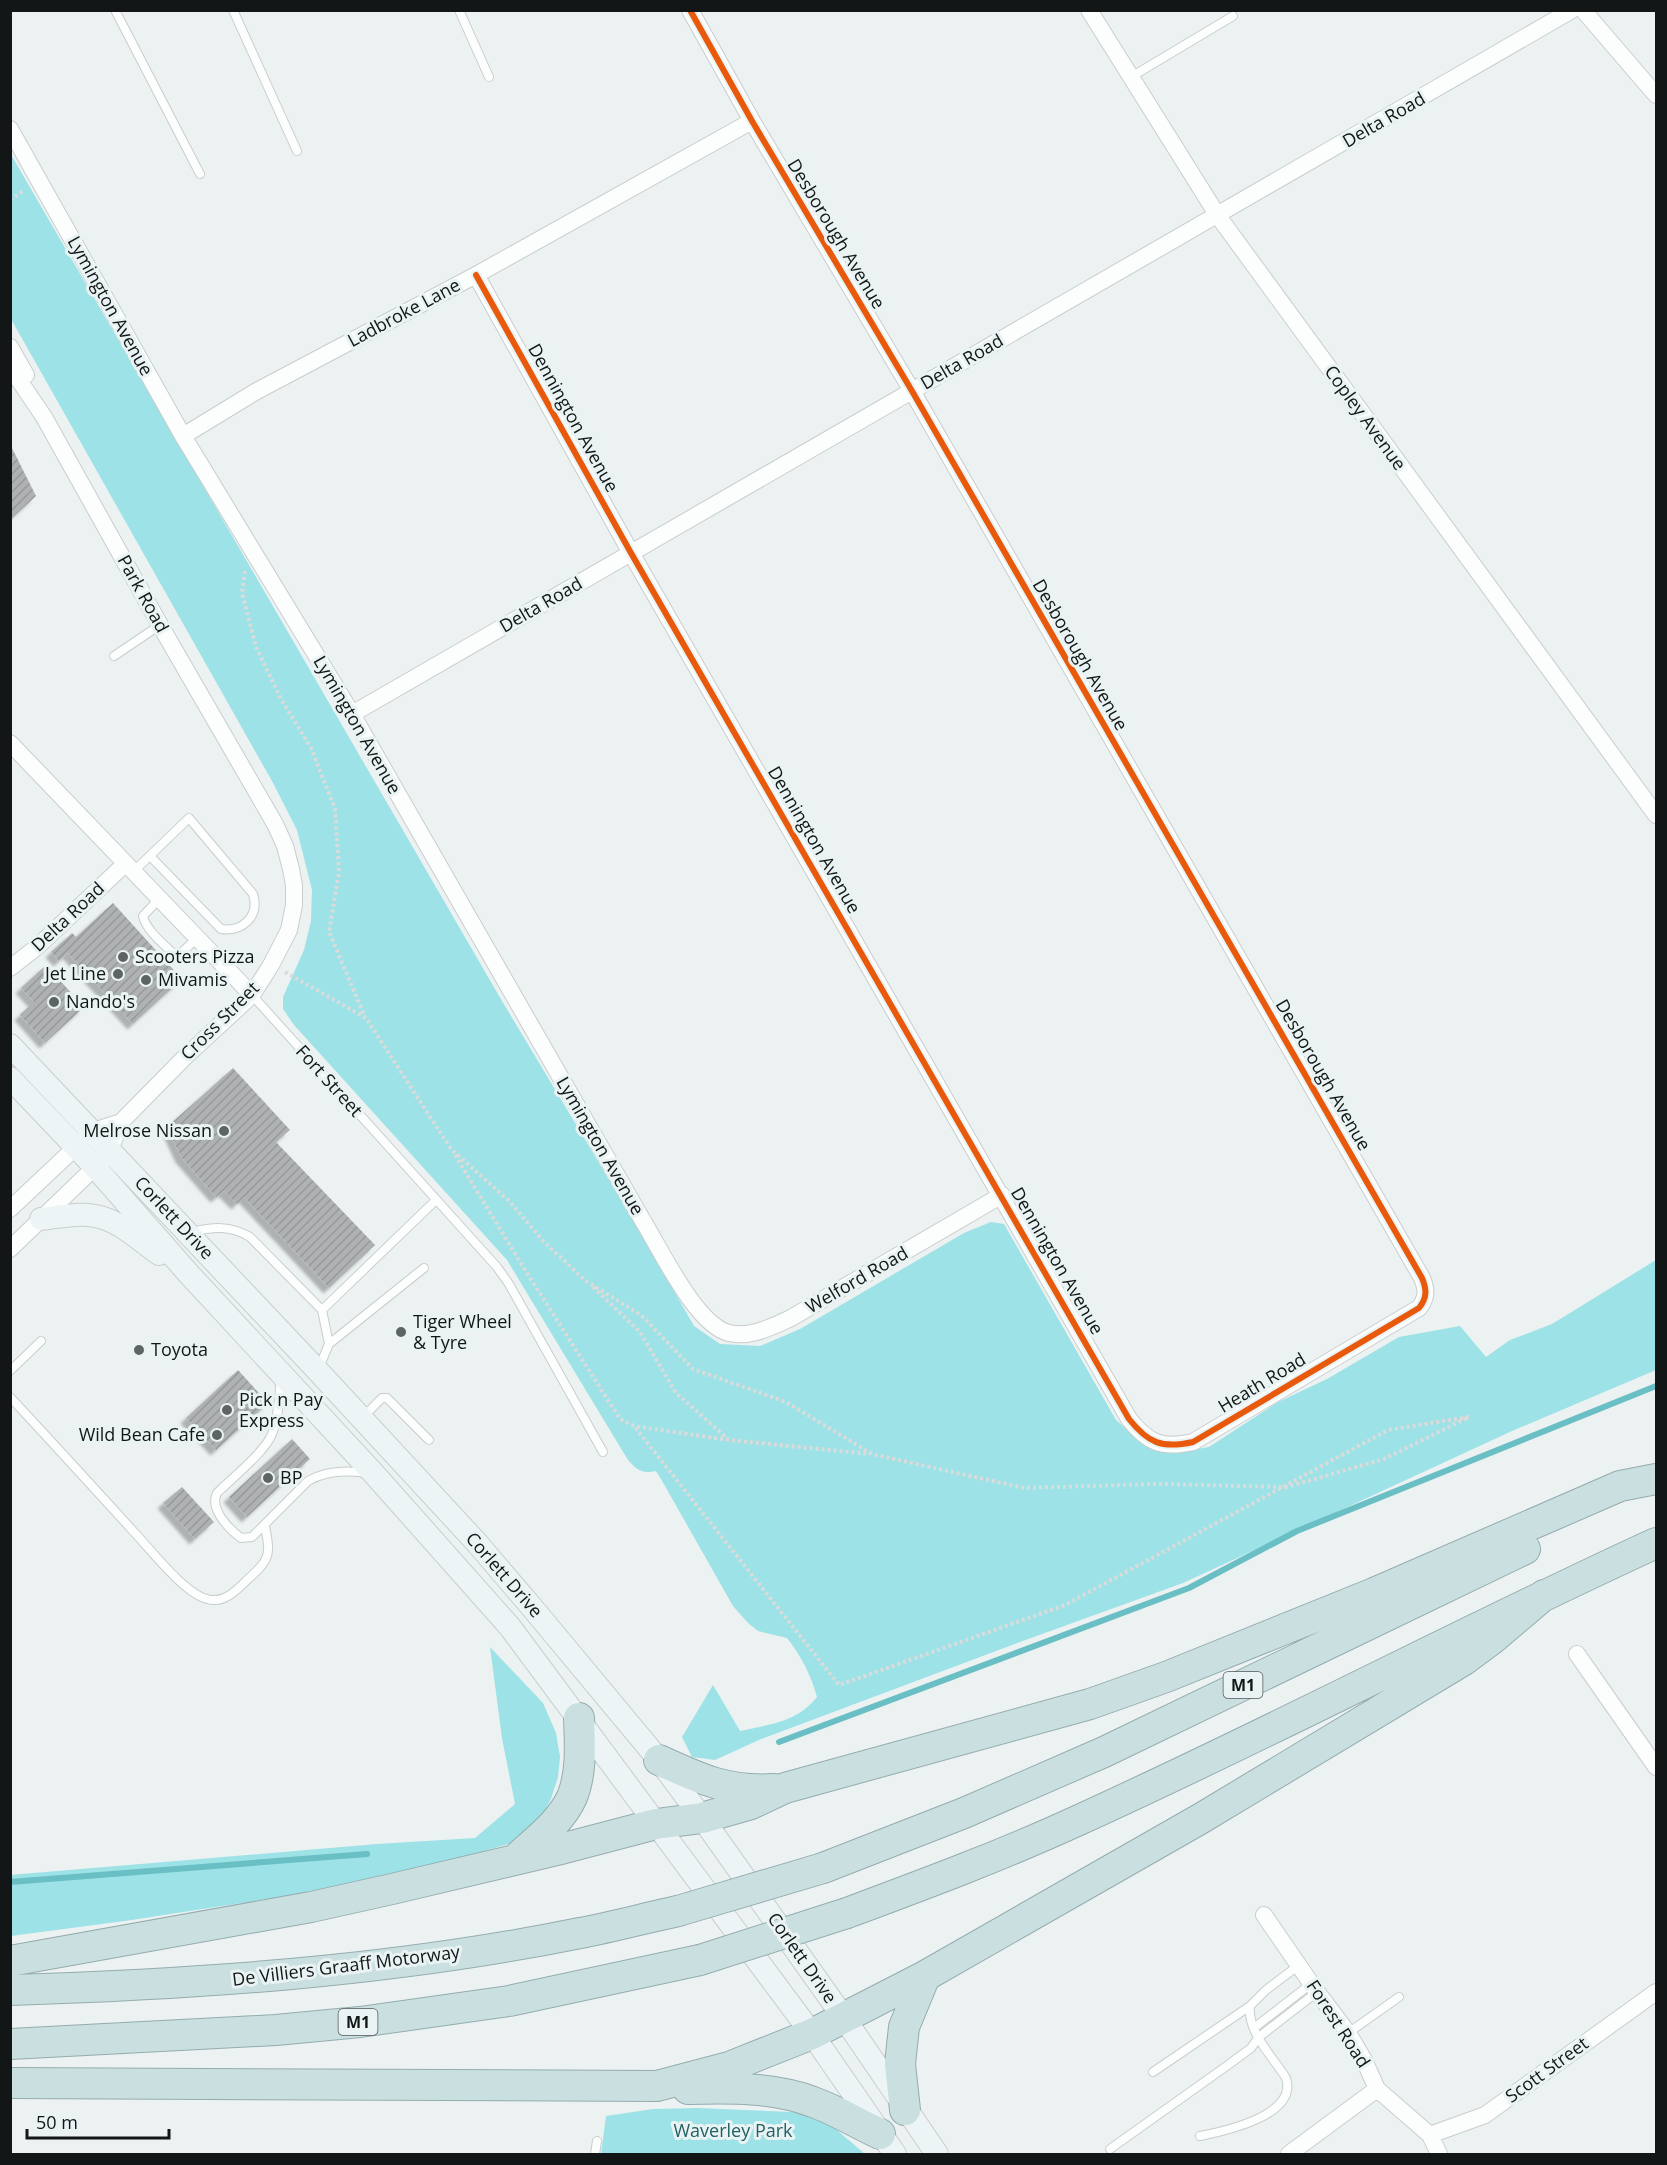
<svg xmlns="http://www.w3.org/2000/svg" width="1667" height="2165" font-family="'Open Sans',sans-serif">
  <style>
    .park { fill: #9ce2e6 }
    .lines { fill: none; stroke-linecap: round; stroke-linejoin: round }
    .stream { stroke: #6abfc4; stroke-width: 6 }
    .building { fill: url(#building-hatch); filter: url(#shadow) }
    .service-casing { stroke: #c9cdce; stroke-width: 10 }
    .minor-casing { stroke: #c9cdce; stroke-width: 18 }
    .secondary-casing { stroke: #c9cdce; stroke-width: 24 }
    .motorway-casing { stroke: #94acae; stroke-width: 32 }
    .path { stroke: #dadcdc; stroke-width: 4; stroke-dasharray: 3 3; stroke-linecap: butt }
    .service { stroke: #fcfdfd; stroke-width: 8 }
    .minor { stroke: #fcfdfd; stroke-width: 16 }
    .secondary { stroke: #edf4f5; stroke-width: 22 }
    .motorway { stroke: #cadfe0; stroke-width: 30 }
    .motorway-bridge-casing { stroke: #94acae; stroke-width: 32; stroke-linecap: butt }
    .motorway-bridge { stroke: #cadfe0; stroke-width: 30 }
    .cycleway-casing { stroke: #eaf3f4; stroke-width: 10 }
    .cycleway { stroke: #e8590c; stroke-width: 6 }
    .poi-dot { fill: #5e6363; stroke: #eaf3f4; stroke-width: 2 }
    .labels { text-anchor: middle; stroke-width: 6; stroke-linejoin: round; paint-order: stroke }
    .shield { fill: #eaf3f4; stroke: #535859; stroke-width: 1.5 }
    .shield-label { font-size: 16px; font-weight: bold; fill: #121616 }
    .street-label { font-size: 18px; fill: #121616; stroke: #eaf3f4 }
    .poi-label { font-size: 18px; fill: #121616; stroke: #eaf3f4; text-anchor: start }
    .park-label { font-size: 18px; fill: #226064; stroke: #eaf3f4 }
  </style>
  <defs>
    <pattern id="building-hatch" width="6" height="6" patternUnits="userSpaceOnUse" patternTransform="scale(1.5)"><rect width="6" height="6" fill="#afb2b3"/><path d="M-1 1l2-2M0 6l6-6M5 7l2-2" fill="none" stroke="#969899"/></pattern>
    <filter id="shadow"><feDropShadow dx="-5.5" dy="5.5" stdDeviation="1.5" flood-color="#0004"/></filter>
  </defs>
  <rect width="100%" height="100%" fill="#ecf1f2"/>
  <!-- park -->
  <path class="park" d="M10,153L502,1001L638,1228L694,1326L720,1344L760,1346L800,1329L964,1233L991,1222L1004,1224L1116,1420L1148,1447L1179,1452L1209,1447L1278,1402L1327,1379L1399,1337L1460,1326L1486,1357L1510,1340L1552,1324L1656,1260V1370L1512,1431L1183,1583L1020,1642L761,1739L715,1760L692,1757L682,1737L713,1685L740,1731C770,1724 796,1723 817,1697C811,1675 801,1656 787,1638L758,1631L748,1623L733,1606L661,1479L656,1471C642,1474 637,1470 628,1460L507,1260L294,1025L283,1009V997L304,950L311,921L312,890L297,830L272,781L11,319Z
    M490,1647L543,1703L556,1733L560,1757L558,1777L551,1799L537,1825L519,1841L443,1863L345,1887L132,1920L11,1936L10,1875L377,1844L475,1838L515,1804L502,1738Z
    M698,2108L817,2113L865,2154H601L606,2116L653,2109Z"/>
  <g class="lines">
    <!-- stream -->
    <path class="stream" d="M779,1742L1189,1588L1297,1531L1656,1386
      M10,1882L367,1854"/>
  </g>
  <!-- building -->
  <path class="building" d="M10,444L36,496L10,520Z
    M113,903L182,979L133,1024L68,953L59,961L51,952L72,933L76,937Z
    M46,965L84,1007L45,1043L20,1015L34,1002L21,988Z
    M233,1068L290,1130L276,1142L375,1245L329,1288L244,1197L237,1204L224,1191L216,1197L181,1157L167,1127Z
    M238,1370L268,1403L216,1450L186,1418Z
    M292,1439L310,1459L247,1517L229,1497Z
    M182,1487L214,1522L195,1539L163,1503Z"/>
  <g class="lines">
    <defs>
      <path id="service" d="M115,10L200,174
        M233,10L297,151
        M459,10L489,77
        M1131,77L1233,16
        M114,656L160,625
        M133,872L189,818L253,894C260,917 242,932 221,929L150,856
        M159,899L143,916C146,931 166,946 177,957L196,939
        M252,995L497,1267L509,1284L603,1452
        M191,1232C213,1227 230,1225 250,1237L322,1310L329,1344L318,1370
        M322,1310L436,1200
        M329,1344L424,1268
        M10,1371L41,1341
        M281,1378C279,1396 279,1417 272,1434C265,1452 231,1479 217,1493C209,1509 229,1529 241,1538L252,1537L308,1481C325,1471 346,1470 366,1473
        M10,1397C52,1442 93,1487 134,1532C151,1550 184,1593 207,1599C223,1604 236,1591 246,1581C270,1559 271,1557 265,1526
        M362,1418L382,1398H387L429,1440
        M1254,2028L1312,1983
        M1348,2033L1399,1997
        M1153,2072L1250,2006
        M1200,2136C1226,2131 1298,2115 1286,2078C1273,2057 1247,2032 1250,2006L1266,1990L1299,1965
        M1110,2149L1228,2065L1251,2048L1259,2037L1317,1992
        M595,2154L597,2141"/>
      <path id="minor" d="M1089,10L1218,216L1656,815
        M1583,10L1656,95
        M10,129L183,436L352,714L643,1221C661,1250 696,1325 729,1333C751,1338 771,1327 791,1318L1002,1195
        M476,275L631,553L1129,1419C1148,1443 1162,1449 1193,1442L1419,1308C1427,1298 1427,1290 1422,1278L912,391L752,121L690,10
        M10,347L26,375
        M10,367L44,417L160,625L275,824L285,846L291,869L294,885V905L289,930L271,965L252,995L184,1058L121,1122L110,1150L95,1167L10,1249
        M183,436L255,392L476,275L752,121
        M352,714L1572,10
        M10,743L252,995
        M10,968L37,947L125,864
        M10,1209L93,1131L121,1122
        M1577,1654L1656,1767
        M1264,1915L1317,1992L1348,2033L1364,2060L1377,2089L1430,2135L1439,2154
        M1430,2135L1485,2115L1656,1992
        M1289,2154L1377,2089"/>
      <path id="secondary" d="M10,1045L317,1370L477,1543L535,1611L659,1760L702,1818L844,2018L937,2154
        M10,1078L95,1167L188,1273L375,1475L510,1627L812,2034L895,2154
        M41,1219C61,1217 83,1211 103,1218C123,1224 142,1242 159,1254"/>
      <path id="motorway" d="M659,1760C700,1779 728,1792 774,1789
        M516,1859C535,1841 561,1822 572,1797C582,1773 580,1743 579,1718
        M823,1868L964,1813L1104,1752L1525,1549
        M847,1913C925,1884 1003,1855 1079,1820C1273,1732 1462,1632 1656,1543
        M10,1961L311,1907L392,1889L557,1850L656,1824L702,1818L751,1804L785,1788L1090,1704L1166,1677L1374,1593L1620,1486L1656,1479
        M10,1990C201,1984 393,1971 580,1933C613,1927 645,1918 678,1911
        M10,2044L276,2030L360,2022L509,2001L700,1960
        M10,2083L657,2086L729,2067L812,2034L925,1976L1200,1819L1464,1660L1491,1640L1544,1595
        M688,2089C730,2088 774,2087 813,2102C836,2110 858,2124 880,2134
        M905,2110L900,2064L904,2027L925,1976"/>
    </defs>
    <!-- service casing -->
    <use href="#service" class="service-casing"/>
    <!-- minor casing -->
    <use href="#minor" class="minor-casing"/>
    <!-- secondary casing -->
    <use href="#secondary" class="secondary-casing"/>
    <!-- motorway casing -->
    <use href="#motorway" class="motorway-casing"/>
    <!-- path -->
    <path class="path" d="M10,200L24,190
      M245,571L242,593L256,647L281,699L311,748L335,809L339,872L329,932L365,1017
      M285,972L366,1018L451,1149L508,1200L545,1243L586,1281L641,1315L693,1369L786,1402L872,1454L1024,1488L1156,1484L1287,1487L1384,1459L1469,1417L1388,1430L1065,1605L839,1685L634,1426
      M455,1155L525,1270L620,1419L634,1426L729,1440L870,1454
      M593,1287L640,1332L676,1393L728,1439"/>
    <!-- service -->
    <use href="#service" class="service"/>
    <!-- minor -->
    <use href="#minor" class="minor"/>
    <!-- secondary -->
    <use href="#secondary" class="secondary"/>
    <!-- motorway -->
    <use href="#motorway" class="motorway"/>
    <defs>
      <path id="motorway-bridge" d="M678,1911L823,1868
        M700,1960L847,1913"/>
    </defs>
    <!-- motorway-bridge casing -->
    <use href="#motorway-bridge" class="motorway-bridge-casing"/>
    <!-- motorway-bridge -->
    <use href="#motorway-bridge" class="motorway-bridge"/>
    <defs>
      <path id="cycleway" d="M476,275L631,553L1129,1419C1148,1443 1162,1449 1193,1442L1419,1308C1427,1298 1427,1290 1422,1278L912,391L752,121L690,10"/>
    </defs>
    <!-- cycleway casing -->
    <use href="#cycleway" class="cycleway-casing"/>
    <!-- cycleway -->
    <use href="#cycleway" class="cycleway"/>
  </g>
  <!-- markers -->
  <g class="poi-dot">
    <circle cx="123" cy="957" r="6"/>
    <circle cx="118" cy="974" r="6"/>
    <circle cx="146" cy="980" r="6"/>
    <circle cx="54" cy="1002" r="6"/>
    <circle cx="224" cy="1131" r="6"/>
    <circle cx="401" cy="1332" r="6"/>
    <circle cx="139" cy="1350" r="6"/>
    <circle cx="227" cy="1410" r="6"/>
    <circle cx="217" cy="1435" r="6"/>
    <circle cx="268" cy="1478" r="6"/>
  </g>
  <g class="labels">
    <!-- shield labels -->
    <g class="shield">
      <rect x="1223.5" y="1672" width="39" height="26" rx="4.5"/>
      <rect x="338.5" y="2009" width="39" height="26" rx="4.5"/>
    </g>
    <g class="shield-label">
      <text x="1243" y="1691">M1</text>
      <text x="358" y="2028">M1</text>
    </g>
    <!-- street labels -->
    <g class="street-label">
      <text transform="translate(1384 120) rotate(-30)" y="6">Delta Road</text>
      <text transform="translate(836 234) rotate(59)" y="6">Desborough Avenue</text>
      <text transform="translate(110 306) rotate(61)" y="6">Lymington Avenue</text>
      <text transform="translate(404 313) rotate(-28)" y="6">Ladbroke Lane</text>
      <text transform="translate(962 362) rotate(-30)" y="6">Delta Road</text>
      <text transform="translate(573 418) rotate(61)" y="6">Dennington Avenue</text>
      <text transform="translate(1365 418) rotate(54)" y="6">Copley Avenue</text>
      <text transform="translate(143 594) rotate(61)" y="6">Park Road</text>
      <text transform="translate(541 605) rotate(-30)" y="6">Delta Road</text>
      <text transform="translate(1080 655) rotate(60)" y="6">Desborough Avenue</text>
      <text transform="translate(357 725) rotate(60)" y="6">Lymington Avenue</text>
      <text transform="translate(814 840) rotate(60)" y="6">Dennington Avenue</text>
      <text transform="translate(68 917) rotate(-43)" y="6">Delta Road</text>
      <text transform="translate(220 1021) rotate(-45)" y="6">Cross Street</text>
      <text transform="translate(1323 1075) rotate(60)" y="6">Desborough Avenue</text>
      <text transform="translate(329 1081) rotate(48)" y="6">Fort Street</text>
      <text transform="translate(600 1146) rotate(60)" y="6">Lymington Avenue</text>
      <text transform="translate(174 1218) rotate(47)" y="6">Corlett Drive</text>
      <text transform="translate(1057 1261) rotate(60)" y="6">Dennington Avenue</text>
      <text transform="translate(857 1280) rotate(-30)" y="6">Welford Road</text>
      <text transform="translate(1262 1383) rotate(-31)" y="6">Heath Road</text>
      <text transform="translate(504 1575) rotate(49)" y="6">Corlett Drive</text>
      <text transform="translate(802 1958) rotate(55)" y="6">Corlett Drive</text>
      <text transform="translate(346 1966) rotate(-7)" y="6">De Villiers Graaff Motorway</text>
      <text transform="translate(1338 2024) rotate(57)" y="6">Forest Road</text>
      <text transform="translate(1547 2070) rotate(-36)" y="6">Scott Street</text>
    </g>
    <!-- poi labels -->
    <g class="poi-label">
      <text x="135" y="963">Scooters Pizza</text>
      <text x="106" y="980" text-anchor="end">Jet Line</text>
      <text x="158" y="986">Mivamis</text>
      <text x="66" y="1008">Nando's</text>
      <text x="212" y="1137" text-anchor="end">Melrose Nissan</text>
      <text x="413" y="1328">Tiger Wheel<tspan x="413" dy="21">&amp; Tyre</tspan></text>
      <text x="151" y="1356">Toyota</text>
      <text x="239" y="1406">Pick n Pay<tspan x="239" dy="21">Express</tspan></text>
      <text x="205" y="1441" text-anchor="end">Wild Bean Cafe</text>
      <text x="280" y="1484">BP</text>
    </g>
    <!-- park labels -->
    <g class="park-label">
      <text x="733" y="2137">Waverley Park</text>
    </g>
  </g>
  <!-- border -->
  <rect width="1667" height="2165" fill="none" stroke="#121616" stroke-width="24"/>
  <!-- scale -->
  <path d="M27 2129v9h142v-9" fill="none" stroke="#121616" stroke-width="3"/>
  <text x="36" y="2129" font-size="18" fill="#121616" stroke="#eaf3f4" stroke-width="4.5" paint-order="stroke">50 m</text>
</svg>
